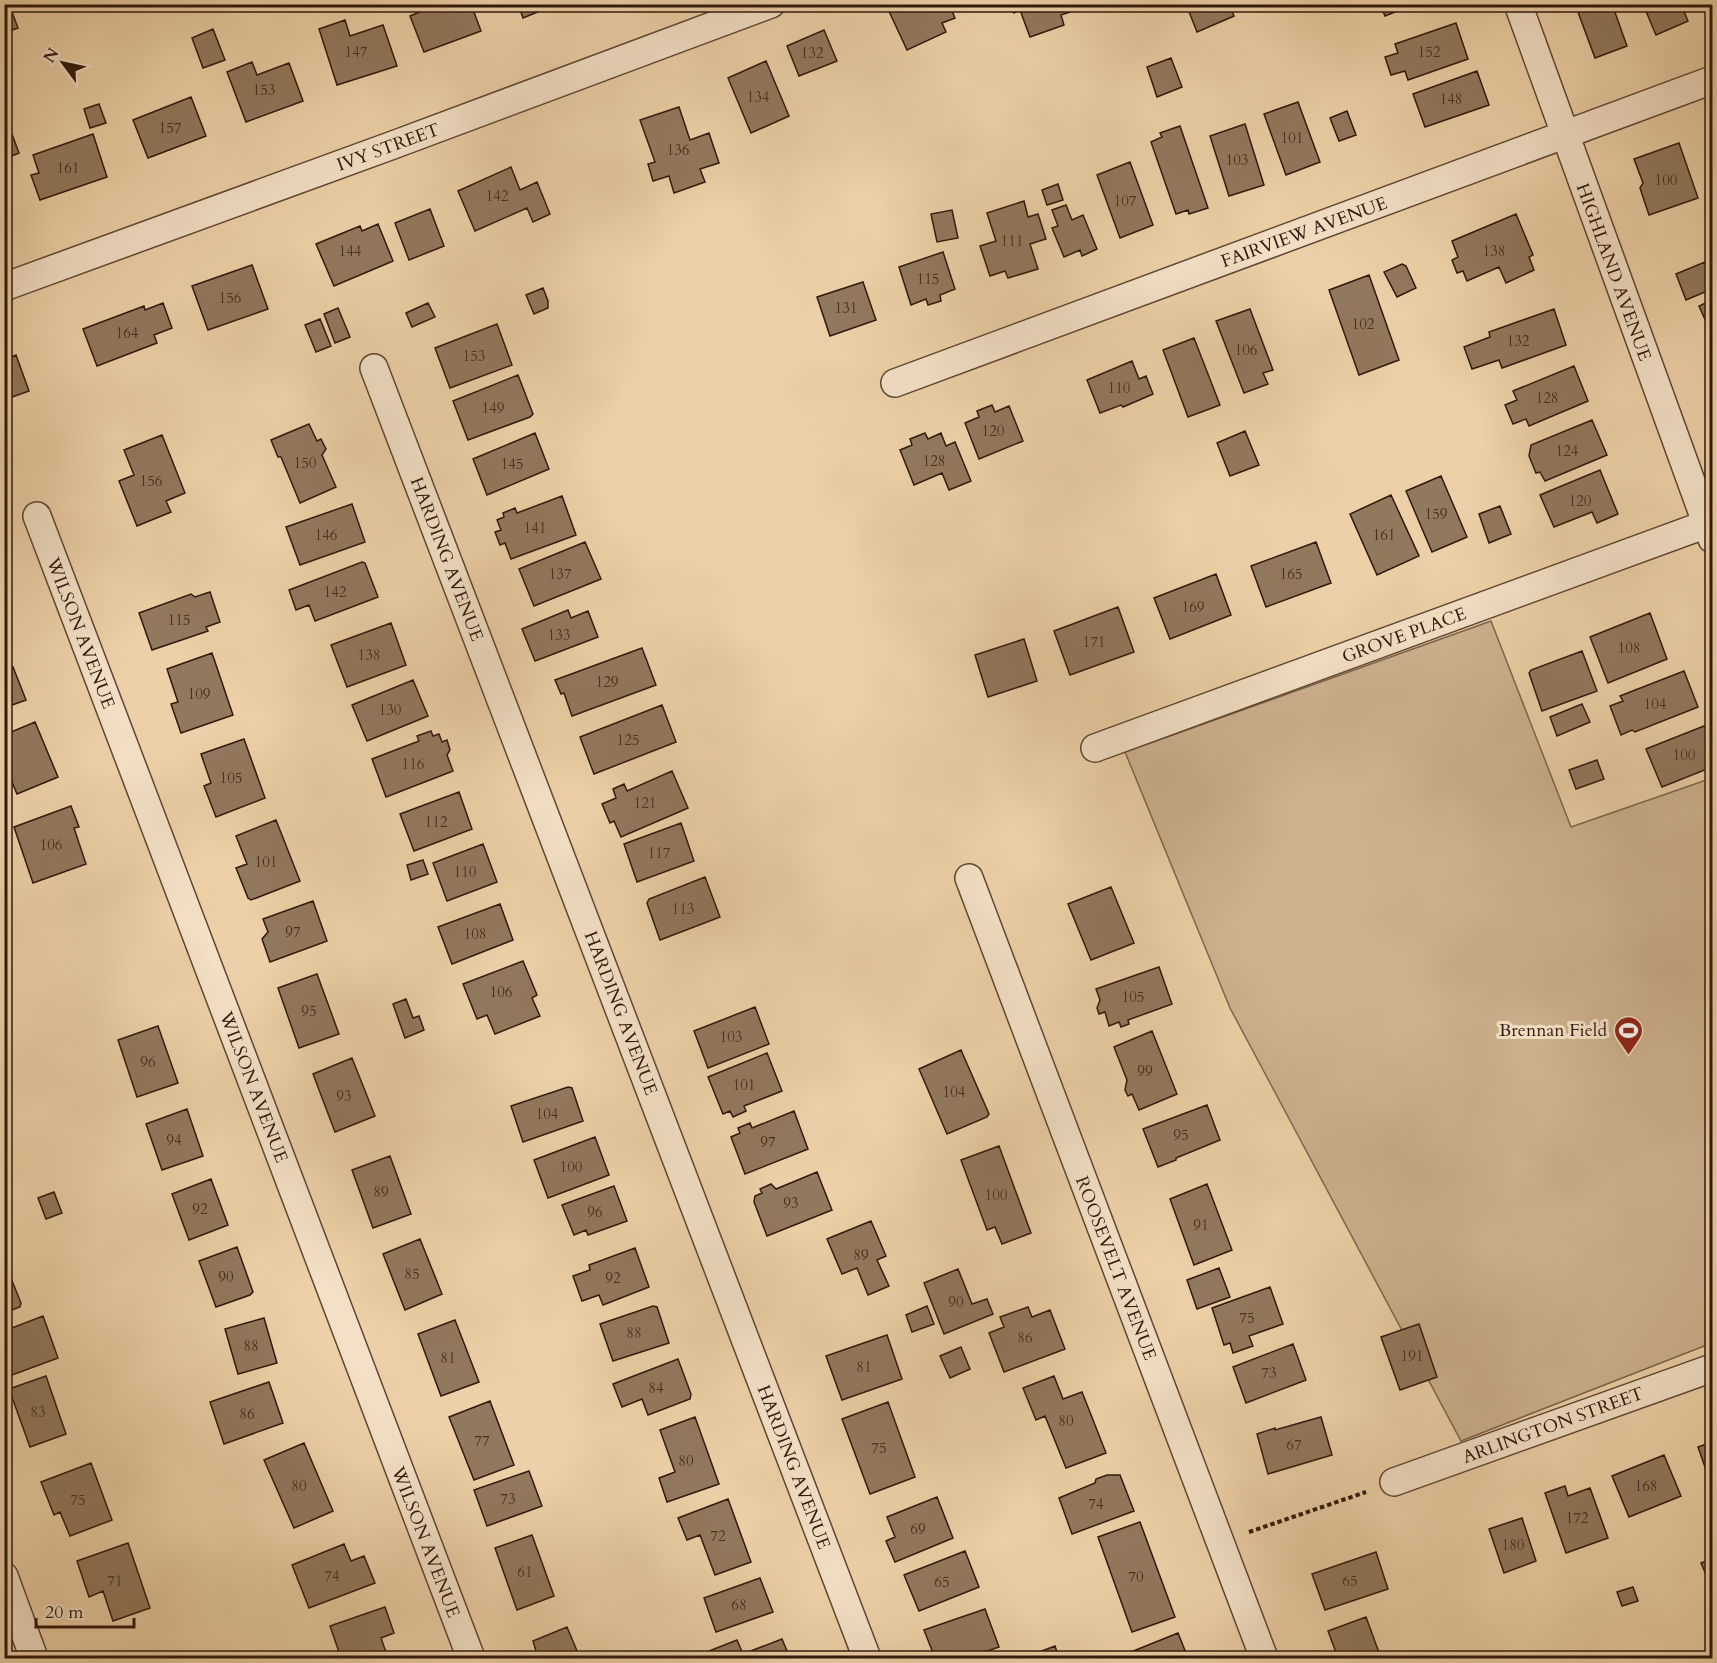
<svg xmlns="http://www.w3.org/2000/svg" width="1717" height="1663" font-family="Cardo,serif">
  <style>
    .green { fill: #cdb18d; stroke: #7e644c; stroke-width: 1.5 }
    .building { fill: #92785d; stroke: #30180c; stroke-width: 1.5 }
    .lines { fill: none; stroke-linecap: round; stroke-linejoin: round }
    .minor-casing { stroke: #5f4633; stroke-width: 30 }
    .path { stroke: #30180c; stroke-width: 4; stroke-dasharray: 4.5 3; stroke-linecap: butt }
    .minor { stroke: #f3e0c6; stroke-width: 27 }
    .labels { text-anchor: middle; stroke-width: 6; stroke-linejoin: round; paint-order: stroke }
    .number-label { font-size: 15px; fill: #483020 }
    .street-label { font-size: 18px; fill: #30180c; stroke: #f3e0c6 }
    .poi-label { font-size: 18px; fill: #30180c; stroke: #f3e0c6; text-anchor: end }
  </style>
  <rect width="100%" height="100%" fill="#edd0a7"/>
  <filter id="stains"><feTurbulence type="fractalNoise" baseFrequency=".00333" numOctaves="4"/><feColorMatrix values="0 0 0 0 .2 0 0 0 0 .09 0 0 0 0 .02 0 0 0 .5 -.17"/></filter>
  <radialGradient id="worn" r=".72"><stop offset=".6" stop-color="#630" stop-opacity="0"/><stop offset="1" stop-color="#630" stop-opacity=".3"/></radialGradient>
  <!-- green -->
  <path class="green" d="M1491,621L1571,827L1712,778V1343L1461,1441L1230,1008L1125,752Z"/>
  <!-- building -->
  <path class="building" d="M4,4H9L18,28L4,33Z
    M33,4H51L35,11Z
    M439,4H471L481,31L424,52L410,16Z
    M518,4H557L523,18Z
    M897,4H914L917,10L929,4H949L955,18L942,23L946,32L907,50L888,9Z
    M1011,4H1084L1085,7L1061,15L1064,25L1030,37L1020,10L1014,13Z
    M1186,4H1229L1234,16L1197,32Z
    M1380,4H1415L1385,16Z
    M1575,4H1612L1627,46L1595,58Z
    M1643,4H1681L1688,21L1656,35Z
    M1706,4H1712V11L1709,12Z
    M345,20L350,36L383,25L397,66L337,85L319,29Z
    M1456,23L1468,59L1408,80L1405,71L1391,75L1385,57L1398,53L1395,44Z
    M213,29L225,60L203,68L192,38Z
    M824,30L837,61L799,76L787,46Z
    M1171,58L1182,87L1157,97L1147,67Z
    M766,61L789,116L751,133L728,78Z
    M252,62L257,75L289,63L303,101L246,122L227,72Z
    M1477,71L1489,105L1425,127L1413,94Z
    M191,97L206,136L148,158L133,120Z
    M1298,102L1320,162L1286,175L1264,114Z
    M99,104L106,123L90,128L84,109Z
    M679,107L690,140L709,133L719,163L700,169L705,182L674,193L669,176L653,181L648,164L655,162L640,120Z
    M1347,111L1356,135L1339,141L1330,118Z
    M1245,124L1264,185L1229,196L1210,136Z
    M9,126L19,153L4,159V128Z
    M1180,126L1208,208L1189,214L1188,210L1176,214L1151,142L1162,137L1160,133Z
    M93,134L107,177L40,200L31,175L39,173L33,155Z
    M1679,143L1698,198L1649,215L1640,188L1643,183L1634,159Z
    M1130,162L1153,225L1120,238L1097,175Z
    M511,167L520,190L537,182L550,214L533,222L527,208L475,231L458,191Z
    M1058,184L1063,200L1047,205L1042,190Z
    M1024,201L1028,217L1038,214L1046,239L1030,244L1038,269L1008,278L1005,271L990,276L980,246L996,241L987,213Z
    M1066,205L1072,220L1083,215L1097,249L1082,256L1080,250L1064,257L1052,228L1058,226L1052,210Z
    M430,209L444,246L409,260L395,223Z
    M952,210L958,238L937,242L931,214Z
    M1516,214L1533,255L1529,257L1534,270L1506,283L1499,267L1467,281L1463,271L1457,273L1452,260L1458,257L1452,241Z
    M378,224L393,261L334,286L316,244L360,226L362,231Z
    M943,252L955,289L940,295L941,301L928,305L926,299L911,305L899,267Z
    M1705,262L1712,281V289L1686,300L1676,274Z
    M1402,264L1406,266L1416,288L1397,297L1384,272Z
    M252,265L268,309L208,330L192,286Z
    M1369,275L1399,360L1359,375L1329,290Z
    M863,282L876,320L830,336L817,297Z
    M543,288L548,301V308L534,314L526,295Z
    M1712,300V335L1699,306Z
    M163,303L172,328L154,335L157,343L97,366L83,329L144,306L145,310Z
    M428,303L435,317L412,327L406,313Z
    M338,308L350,337L335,343L324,314Z
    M1250,309L1273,370L1263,373L1268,384L1244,393L1216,321Z
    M1554,309L1566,345L1502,368L1499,360L1472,369L1464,347L1490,337L1489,332Z
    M320,319L331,346L316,352L305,325Z
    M497,324L512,365L450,388L435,348Z
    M1194,338L1220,405L1188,417L1163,350Z
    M16,355L29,391L4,400V360Z
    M1132,361L1139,379L1146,376L1153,394L1123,407L1121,405L1100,413L1087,380Z
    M1574,366L1588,401L1529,426L1526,419L1513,424L1505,405L1517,400L1513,391Z
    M518,375L533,414L530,417L468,440L453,401Z
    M992,405L995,412L1009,406L1023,441L979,459L965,423L979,417L977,411Z
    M1592,420L1607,455L1545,481L1540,472L1536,473L1529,456L1531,445Z
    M309,424L317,441L321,439L326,449L322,455L336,487L300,503L281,457H278L271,440Z
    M1245,431L1259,465L1230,476L1217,443Z
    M535,433L549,469L487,495L473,459Z
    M925,433L928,439L941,433L946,446L955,442L971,481L949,490L942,473L914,485L900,450L912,445L910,439Z
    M162,435L185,493L166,501L171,512L137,526L119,481L134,475L124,450Z
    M1600,470L1618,514L1597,523L1592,512L1554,527L1540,495Z
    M1441,476L1467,537L1432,552L1406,491Z
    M1391,495L1419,556L1377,575L1350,514Z
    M562,496L576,535L511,559L505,543L500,545L495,532L501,530L497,520L504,517L503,513L515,508L517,513Z
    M352,504L365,542L300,565L286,527Z
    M1500,506L1511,534L1489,543L1479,514Z
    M585,542L601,579L534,606L519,569Z
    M1316,542L1331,583L1266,607L1251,566Z
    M362,562L365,563L378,597L315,621L309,605L296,610L289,590Z
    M1216,574L1231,615L1170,639L1154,598Z
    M210,592L220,622L206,627L208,631L152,650L139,613L191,594L195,597Z
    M1118,607L1134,652L1070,675L1054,631Z
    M568,610L571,618L588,611L598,637L535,661L522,629Z
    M1650,613L1667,659L1608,683L1590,637Z
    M391,623L406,665L347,687L331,645Z
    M1024,639L1037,681L988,697L975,655Z
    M642,648L656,685L572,716L564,693L561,694L555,680Z
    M1582,651L1597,691L1542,711L1529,673L1531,670Z
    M212,653L233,715L181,733L171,704L178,702L167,669Z
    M13,667L26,700L4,708V671Z
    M1684,671L1698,707L1635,732L1632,730L1621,735L1610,706L1623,701L1620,696Z
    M413,680L428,716L367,741L352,705Z
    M1582,704L1590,722L1557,736L1550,717Z
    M662,705L676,742L594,774L580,737Z
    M35,722L58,777L17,794L4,763V735Z
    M1704,726L1709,736L1712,734V767L1662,787L1646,749Z
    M431,731L433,736L439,734L442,742L447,740L450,750L447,755L453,771L386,797L372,759L419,741L417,736Z
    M244,739L265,798L216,817L204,786L211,783L201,754Z
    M1597,760L1604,779L1576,789L1569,770Z
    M672,771L688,808L621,837L614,821L610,823L602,804L616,798L613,789L624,784L627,791Z
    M459,792L472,829L414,851L400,814Z
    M71,806L79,827L74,828L86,864L33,883L14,827Z
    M276,820L300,881L251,900L248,898L236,868L247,864L236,836Z
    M681,823L694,861L637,882L624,844Z
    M483,844L497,882L447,901L433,863Z
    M423,860L428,874L411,880L407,865Z
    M705,877L720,917L660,940L647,903L649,899Z
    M1111,887L1134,943L1091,960L1068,904Z
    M313,901L327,941L270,962L262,939L268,932L263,919Z
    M500,904L513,940L452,964L438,927Z
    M523,961L537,995L532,998L540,1016L495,1034L487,1015L477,1019L463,984Z
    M1159,967L1172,1004L1128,1020L1129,1024L1121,1027L1119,1022L1109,1026L1105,1012L1099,1014L1097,1008L1100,1000L1096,989Z
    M317,974L339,1034L299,1048L278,988Z
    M406,999L413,1018L419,1016L424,1030L405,1038L393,1004Z
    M755,1007L769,1044L708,1068L694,1031Z
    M158,1026L178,1083L137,1097L118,1040Z
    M1152,1031L1177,1094L1139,1110L1132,1094L1128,1096L1125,1090L1127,1080L1114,1047Z
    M961,1050L989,1114L987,1117L947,1134L919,1069Z
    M767,1053L782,1091L744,1106L746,1111L733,1117L730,1111L723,1114L708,1077Z
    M352,1058L375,1116L335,1132L313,1074Z
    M568,1087L572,1088L583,1121L523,1142L511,1106Z
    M1207,1105L1220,1140L1176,1158V1160L1158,1167L1143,1129Z
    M187,1109L203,1156L162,1170L146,1124Z
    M794,1111L808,1149L745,1174L731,1137L740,1133L738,1128L750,1123L752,1128Z
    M595,1137L609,1175L548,1198L534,1160Z
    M999,1146L1031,1233L1002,1244L995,1227L987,1230L961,1160Z
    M390,1156L411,1214L373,1228L352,1170Z
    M817,1172L832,1210L767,1236L754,1202L755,1196L762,1193L760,1189L771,1184L776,1189Z
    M211,1179L228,1225L189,1240L172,1194Z
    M1207,1184L1232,1250L1194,1265L1170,1199Z
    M614,1186L627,1221L588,1235L586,1230L574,1235L562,1205Z
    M54,1192L62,1213L46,1219L38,1198Z
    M871,1221L886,1256L877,1260L889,1286L868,1295L857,1268L842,1274L827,1239Z
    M420,1239L442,1294L405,1310L383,1254Z
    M237,1247L253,1292L250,1295L216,1307L199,1261Z
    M635,1248L649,1287L603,1305L599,1295L582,1301L573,1276L590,1270L589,1265Z
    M4,1261L21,1303L20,1307L4,1313Z
    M1219,1268L1230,1297L1197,1309L1187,1280Z
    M958,1269L972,1304L987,1299L993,1314L944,1334L924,1283Z
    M1270,1287L1283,1324L1249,1336L1253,1346L1233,1353L1230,1343L1224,1345L1212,1308Z
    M653,1306L657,1307L669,1343L613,1361L600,1324Z
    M927,1306L934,1324L912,1332L906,1315Z
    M1028,1307L1032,1317L1050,1310L1065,1349L1004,1372L989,1333L1004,1327L1000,1317Z
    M43,1316L58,1358L4,1378V1331Z
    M264,1318L277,1363L238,1374L225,1329Z
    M455,1320L479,1382L441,1396L418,1334Z
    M1419,1324L1437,1377L1400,1390L1381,1337Z
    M887,1335L902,1379L842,1400L826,1356Z
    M1293,1344L1306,1380L1246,1403L1233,1367Z
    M961,1347L970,1369L950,1378L940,1356Z
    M678,1359L691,1394L690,1399L648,1415L642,1399L622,1407L613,1384Z
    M46,1376L66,1434L30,1447L9,1389Z
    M1054,1376L1063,1399L1082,1392L1106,1453L1066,1468L1045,1416L1036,1420L1023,1388Z
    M269,1382L283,1423L224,1444L210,1402Z
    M490,1401L514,1465L474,1480L449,1417Z
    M888,1402L915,1477L870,1494L842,1419Z
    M695,1417L719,1484L667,1502L659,1478L675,1472L660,1430Z
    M1321,1417L1332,1455L1268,1474L1257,1434L1275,1428V1430Z
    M1712,1442V1487L1698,1447Z
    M304,1443L333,1511L294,1528L264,1460Z
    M1664,1455L1681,1496L1629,1517L1612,1476Z
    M91,1463L112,1520L70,1536L60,1512L54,1515L41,1482Z
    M529,1471L542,1506L487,1526L474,1490Z
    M1107,1475H1120L1134,1511L1072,1534L1059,1498L1095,1483L1096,1479Z
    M1565,1486L1568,1496L1590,1488L1608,1538L1566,1553L1545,1493Z
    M937,1497L953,1538L895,1562L886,1541L895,1537L887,1517Z
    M728,1499L751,1562L715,1575L700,1535L687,1540L678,1518Z
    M1522,1518L1536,1561L1504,1573L1489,1529Z
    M1140,1522L1175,1617L1132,1632L1098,1537Z
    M532,1535L554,1596L517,1610L495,1548Z
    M128,1543L150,1608L113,1621L103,1591L89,1597L77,1561Z
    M344,1544L351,1561L364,1556L375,1583L309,1608L292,1565Z
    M965,1551L979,1587L919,1611L904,1575Z
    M1376,1552L1388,1589L1325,1610L1312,1574Z
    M1712,1559V1577L1708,1579L1701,1563Z
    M760,1578L773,1612L716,1632L704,1598Z
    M1633,1587L1638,1601L1622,1606L1617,1592Z
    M385,1607L394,1633L381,1638L388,1658H341L330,1626Z
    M985,1609L999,1647L967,1658H935L924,1630Z
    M1366,1617L1381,1658H1338L1328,1631Z
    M567,1627L580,1658H538L533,1641Z
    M1178,1633L1188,1658H1116Z
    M782,1639L790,1658H710L709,1654V1651L737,1640L743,1654Z
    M1055,1646L1059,1658H1023Z
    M1712,1651V1658H1702L1700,1655Z"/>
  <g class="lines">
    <defs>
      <path id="minor" d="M1518,4L1712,539
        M4,287L393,145L771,4
        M374,368L867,1658
        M895,383L1712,80
        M37,516L471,1658
        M1095,748L1712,522
        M969,878L1264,1658
        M1394,1482L1712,1368
        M4,1576L34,1658"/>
    </defs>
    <!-- minor casing -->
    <use href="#minor" class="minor-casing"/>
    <!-- path -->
    <path class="path" d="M1249,1532L1366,1492"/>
    <!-- minor -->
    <use href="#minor" class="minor"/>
  </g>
  <!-- icons -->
  <defs>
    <symbol id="stadium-pin" viewBox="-11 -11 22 30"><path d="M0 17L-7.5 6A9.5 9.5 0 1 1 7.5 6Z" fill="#8f2418" stroke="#f3e0c6"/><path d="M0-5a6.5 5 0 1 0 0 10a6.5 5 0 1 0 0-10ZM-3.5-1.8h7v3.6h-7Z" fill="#fff"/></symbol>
  </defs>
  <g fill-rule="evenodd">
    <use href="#stadium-pin" x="1612" y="1014" width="33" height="45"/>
  </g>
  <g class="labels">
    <!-- number labels -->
    <g class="number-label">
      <text x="356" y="57">147</text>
      <text x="1429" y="57">152</text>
      <text x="812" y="58">132</text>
      <text x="264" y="95">153</text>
      <text x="758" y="102">134</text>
      <text x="1451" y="104">148</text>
      <text x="170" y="133">157</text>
      <text x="1292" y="143">101</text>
      <text x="678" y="155">136</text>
      <text x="1237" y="165">103</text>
      <text x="68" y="173">161</text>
      <text x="1666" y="185">100</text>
      <text x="497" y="201">142</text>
      <text x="1125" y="206">107</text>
      <text x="1012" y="246">111</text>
      <text x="350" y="256">144</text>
      <text x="1494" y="256">138</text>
      <text x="928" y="284">115</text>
      <text x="230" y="303">156</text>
      <text x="846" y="313">131</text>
      <text x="1363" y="329">102</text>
      <text x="127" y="338">164</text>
      <text x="1518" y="346">132</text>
      <text x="1246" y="355">106</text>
      <text x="474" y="361">153</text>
      <text x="1119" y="393">110</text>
      <text x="1547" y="403">128</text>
      <text x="493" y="413">149</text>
      <text x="993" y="436">120</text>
      <text x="1567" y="456">124</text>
      <text x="934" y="466">128</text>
      <text x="305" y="468">150</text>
      <text x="512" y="469">145</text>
      <text x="151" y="486">156</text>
      <text x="1580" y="506">120</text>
      <text x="1436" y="519">159</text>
      <text x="535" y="533">141</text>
      <text x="326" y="540">146</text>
      <text x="1384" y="540">161</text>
      <text x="560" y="579">137</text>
      <text x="1291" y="579">165</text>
      <text x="335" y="597">142</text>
      <text x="1193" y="612">169</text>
      <text x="179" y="625">115</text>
      <text x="559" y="640">133</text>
      <text x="1094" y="647">171</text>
      <text x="1629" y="653">108</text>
      <text x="369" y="660">138</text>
      <text x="607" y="687">129</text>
      <text x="199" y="699">109</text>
      <text x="1655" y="709">104</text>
      <text x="390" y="715">130</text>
      <text x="628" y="745">125</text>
      <text x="1684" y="760">100</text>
      <text x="413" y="769">116</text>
      <text x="231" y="783">105</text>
      <text x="645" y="808">121</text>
      <text x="436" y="827">112</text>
      <text x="51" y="850">106</text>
      <text x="659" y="858">117</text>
      <text x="266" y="867">101</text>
      <text x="465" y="877">110</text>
      <text x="683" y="914">113</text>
      <text x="293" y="937">97</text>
      <text x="475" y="939">108</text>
      <text x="501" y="997">106</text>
      <text x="1133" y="1002">105</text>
      <text x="309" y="1016">95</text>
      <text x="731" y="1042">103</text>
      <text x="148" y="1067">96</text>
      <text x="1145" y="1076">99</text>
      <text x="744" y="1090">101</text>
      <text x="954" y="1097">104</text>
      <text x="344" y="1101">93</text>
      <text x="547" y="1119">104</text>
      <text x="1181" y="1140">95</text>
      <text x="174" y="1145">94</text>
      <text x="768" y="1147">97</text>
      <text x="571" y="1172">100</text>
      <text x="381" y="1197">89</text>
      <text x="996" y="1200">100</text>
      <text x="791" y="1208">93</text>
      <text x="200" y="1214">92</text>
      <text x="595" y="1217">96</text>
      <text x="1201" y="1230">91</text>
      <text x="861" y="1260">89</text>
      <text x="412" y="1279">85</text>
      <text x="226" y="1282">90</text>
      <text x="613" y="1283">92</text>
      <text x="956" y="1307">90</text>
      <text x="1247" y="1323">75</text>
      <text x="634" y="1338">88</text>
      <text x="1025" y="1343">86</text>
      <text x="251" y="1351">88</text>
      <text x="1412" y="1361">191</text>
      <text x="448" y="1363">81</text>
      <text x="864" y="1372">81</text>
      <text x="1269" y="1378">73</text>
      <text x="656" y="1393">84</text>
      <text x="38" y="1417">83</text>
      <text x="247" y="1419">86</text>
      <text x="1066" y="1426">80</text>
      <text x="482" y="1446">77</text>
      <text x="1294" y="1450">67</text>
      <text x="879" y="1453">75</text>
      <text x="686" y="1466">80</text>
      <text x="299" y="1491">80</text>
      <text x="1646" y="1491">168</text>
      <text x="508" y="1504">73</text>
      <text x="78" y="1505">75</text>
      <text x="1096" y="1509">74</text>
      <text x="1577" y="1523">172</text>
      <text x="918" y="1534">69</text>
      <text x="718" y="1541">72</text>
      <text x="1513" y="1550">180</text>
      <text x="525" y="1577">61</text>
      <text x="332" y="1581">74</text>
      <text x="1136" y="1582">70</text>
      <text x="115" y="1586">71</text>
      <text x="1350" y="1586">65</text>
      <text x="942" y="1587">65</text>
      <text x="739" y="1610">68</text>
    </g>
    <!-- street labels -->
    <g class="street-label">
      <text transform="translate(388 147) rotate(-20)" y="6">IVY STREET</text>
      <text transform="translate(1304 232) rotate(-20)" y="6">FAIRVIEW AVENUE</text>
      <text transform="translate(1614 272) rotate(70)" y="6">HIGHLAND AVENUE</text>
      <text transform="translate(447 559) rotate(69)" y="6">HARDING AVENUE</text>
      <text transform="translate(81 633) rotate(69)" y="6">WILSON AVENUE</text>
      <text transform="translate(1404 635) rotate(-20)" y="6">GROVE PLACE</text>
      <text transform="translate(621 1013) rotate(69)" y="6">HARDING AVENUE</text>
      <text transform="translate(254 1087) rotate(69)" y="6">WILSON AVENUE</text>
      <text transform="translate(1116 1268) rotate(69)" y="6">ROOSEVELT AVENUE</text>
      <text transform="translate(1553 1425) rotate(-20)" y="6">ARLINGTON STREET</text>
      <text transform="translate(794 1467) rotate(69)" y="6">HARDING AVENUE</text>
      <text transform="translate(426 1542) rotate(69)" y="6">WILSON AVENUE</text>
    </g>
    <!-- poi labels -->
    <g class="poi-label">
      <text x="1607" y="1036">Brennan Field</text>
    </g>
  </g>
  <!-- margin -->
  <rect width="1717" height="1663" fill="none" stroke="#edd0a7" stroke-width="24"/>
  <rect x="6" y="6" width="1705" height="1651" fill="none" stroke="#30180c" stroke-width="3"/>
  <rect x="12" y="12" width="1693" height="1639" fill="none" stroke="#30180c" stroke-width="1.5"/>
  <!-- north arrow -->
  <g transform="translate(63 63) rotate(303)" stroke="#f3e0c6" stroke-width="4.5" paint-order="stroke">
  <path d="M0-4.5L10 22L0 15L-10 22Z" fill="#30180c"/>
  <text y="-9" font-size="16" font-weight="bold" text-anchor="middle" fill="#30180c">N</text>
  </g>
  <!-- scale -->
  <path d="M36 1618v9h98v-9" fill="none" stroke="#30180c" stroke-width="3"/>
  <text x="45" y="1618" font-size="18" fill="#30180c" stroke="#f3e0c6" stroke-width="4.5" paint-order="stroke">20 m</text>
  <rect width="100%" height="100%" filter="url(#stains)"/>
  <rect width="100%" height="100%" fill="url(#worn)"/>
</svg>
